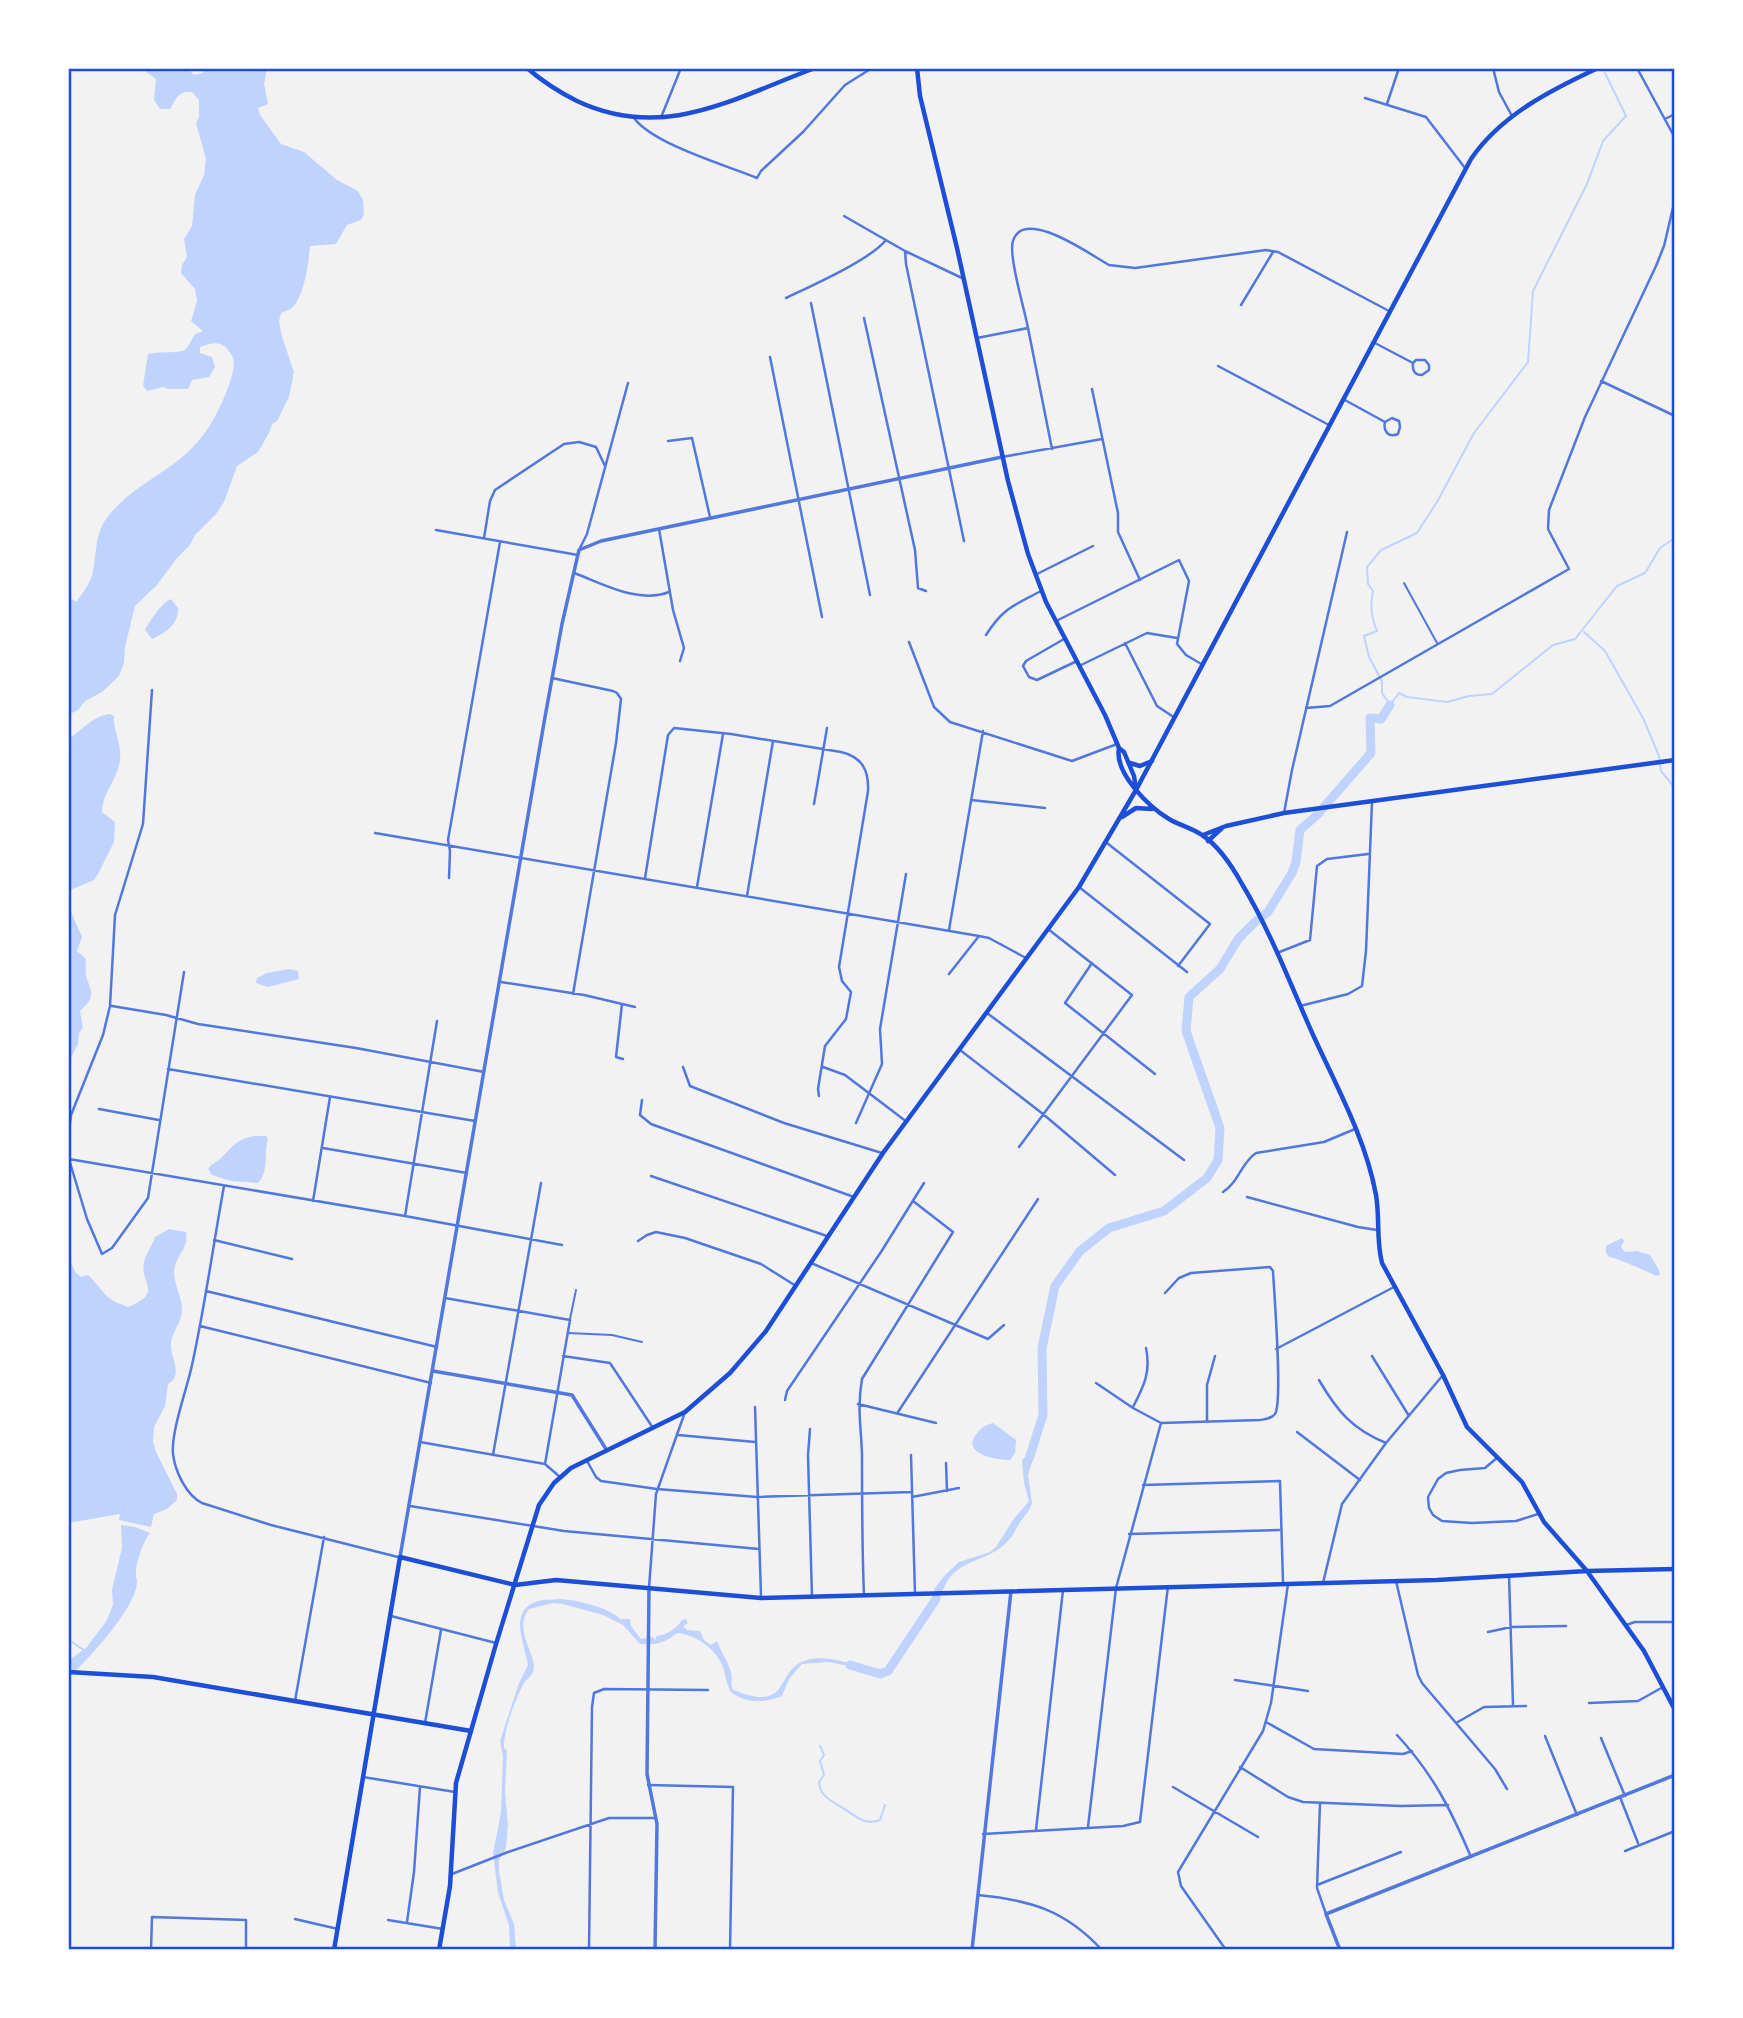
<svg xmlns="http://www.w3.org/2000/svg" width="1743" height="2018" font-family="Commissioner,sans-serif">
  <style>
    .water { fill: #bfd3fe }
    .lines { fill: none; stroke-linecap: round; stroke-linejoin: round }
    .stream { stroke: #bfd3fe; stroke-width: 2 }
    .river { stroke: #bfd3fe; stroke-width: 9 }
    .service { stroke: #5277de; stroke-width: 2 }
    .minor { stroke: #5277de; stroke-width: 2.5 }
    .tertiary { stroke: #5277de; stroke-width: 3.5 }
    .secondary { stroke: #1d4ed8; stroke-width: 4.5 }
    .primary { stroke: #1d4ed8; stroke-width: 4.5 }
    .neatline { fill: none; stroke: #1d4ed8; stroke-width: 2.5 }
  </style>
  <rect width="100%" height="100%" fill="#f2f2f2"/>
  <!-- water -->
  <path class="water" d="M141,68H187L194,75L202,73L208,68H267L264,84L268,104L258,108L260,115L281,144L304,152L337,180L358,191L363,200L364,214L361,220L347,225L336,244L310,246C309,262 304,297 292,308C289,310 285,311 281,313L279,321L282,337L294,372L289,397L277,421L272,424L269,433L258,452L237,466L224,502L216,514L195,535L190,545L177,558L157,585L135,606L125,647L124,663L119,676L102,692L85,701L78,710L68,715V600L72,599L76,602C81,595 90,584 92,575C97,557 94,536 106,519C125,493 154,479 180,459C206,438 218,414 229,385C232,376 237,362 231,354C223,341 215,341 200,347V353L212,357L215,367L209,377L192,380L188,389H168L163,387L147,391L143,386L148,354C158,351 182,354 186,349C190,345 192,338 195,334L203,331L191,321L197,301L195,289L181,273L182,265L187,257L184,239L192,226L195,195L204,175L206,159L196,123L199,117V100L192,92C177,91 177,98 170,109H160L154,100L156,79Z
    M171,599L178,608C178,626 166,632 152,639L145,630C150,621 161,603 171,599Z
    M110,714L114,716C113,730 122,745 120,760C118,778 102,794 102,812L115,822L114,842L98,874L94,880L68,891V739C83,730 92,716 110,714Z
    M68,905L82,937L77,951L86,959C86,964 85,972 86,976C92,994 96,996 80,1011L83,1028L79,1033L78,1044L68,1063Z
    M289,969L298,971L299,979L268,987L256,983L257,978L267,973Z
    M254,1136H266L268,1139C264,1153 269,1172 258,1183L231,1181L212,1175L208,1169C212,1163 216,1163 221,1158C234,1146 235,1140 254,1136Z
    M169,1229L186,1232C189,1247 178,1254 175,1266C171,1281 182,1295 182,1309C183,1321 171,1333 171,1344C170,1358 184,1374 168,1384L165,1406L154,1427L153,1442L156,1452L177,1494V1500L167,1509L154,1514L151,1527L119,1520L120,1514L68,1523V1257L76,1273L81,1277L88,1275C106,1292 102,1298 128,1307C164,1292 140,1285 144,1263C145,1254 152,1247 155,1237Z
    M1622,1238L1624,1241L1621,1247L1625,1252L1637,1251L1650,1255L1659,1270L1660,1275L1656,1276C1649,1272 1615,1257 1609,1257L1606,1253V1246Z
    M993,1423L1016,1440L1015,1453L1010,1460C996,1460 963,1454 975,1436C981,1428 983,1426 993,1423Z
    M1027,1450H1036L1028,1475L1032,1503C1030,1511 1025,1515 1021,1521C1015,1529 1014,1536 1006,1543C991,1558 970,1559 954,1573C942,1584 942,1600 933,1610L930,1606L935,1588L944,1576L959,1562L990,1552L996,1547L1013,1520L1029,1501L1024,1483L1022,1460L1027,1455Z
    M121,1525L135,1527L150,1533C143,1542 136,1562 136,1573C135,1577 138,1580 137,1583C135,1609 87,1661 68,1678V1661L87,1647L107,1620L113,1605L112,1590L122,1548Z
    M560,1599C577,1600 608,1607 620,1619H630L631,1626L641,1639L653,1637L655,1640L657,1636C667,1635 677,1628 682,1620L686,1619L688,1623L683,1626L687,1630L700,1631L704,1640L711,1645L717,1641C721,1652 728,1661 731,1672C733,1679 730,1683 733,1690C745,1694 762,1702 775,1693C782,1688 786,1674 794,1667C810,1652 843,1659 860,1668L828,1662L802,1664L789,1679L782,1696C764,1703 747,1704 731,1692C726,1684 726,1674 722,1665C716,1649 695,1634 677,1633C665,1643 656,1645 640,1644L623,1625L603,1615L563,1604L553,1603L529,1609C512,1632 539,1655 533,1672C531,1677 525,1680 523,1685C515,1700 503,1732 504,1748L507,1751L505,1792L508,1824L506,1848L499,1860V1871L504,1900L514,1924L516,1950H510L509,1925L498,1893L493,1853L501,1813L503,1756L500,1741L519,1683L528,1665C525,1645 507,1610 538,1601C545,1599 553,1600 560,1599Z"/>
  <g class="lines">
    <!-- stream -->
    <path class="stream" d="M1605,73L1626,116L1603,141L1587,184L1533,291L1528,362L1474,433L1437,502L1417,533L1381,550L1367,567L1368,584L1373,591C1370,606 1371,617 1377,631L1364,636L1369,657L1382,681V693L1390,705L1399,693L1407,697L1447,702L1469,696L1492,694L1553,645L1575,639L1617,586L1645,573L1660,548L1675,538
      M1584,632L1605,651L1643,718L1659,756L1661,771L1675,788
      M72,1642L85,1651
      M820,1746L824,1755L820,1761L824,1775L819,1782C820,1798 833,1801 844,1809C857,1816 864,1826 880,1820L885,1805"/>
    <!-- river -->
    <path class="river" d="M1029,1459L1043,1415L1042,1348L1055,1286L1080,1251L1109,1228L1164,1211L1207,1178L1218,1160L1220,1128L1186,1031L1189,997L1220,969L1238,939L1255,922L1268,912L1292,873L1296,862L1300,830L1317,815L1371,753L1370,718L1381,719L1390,705
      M850,1665L880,1674L888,1671L936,1599"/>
    <!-- service -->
    <path class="service" d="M1404,583L1437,643
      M570,1319L576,1290
      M568,1333L612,1335L642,1342"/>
    <!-- minor -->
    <path class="minor" d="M1493,68L1499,92L1512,116
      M1637,68L1675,138
      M1365,98L1426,117L1465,168
      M1387,104L1399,68
      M662,115L681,68
      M634,118C653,144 725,165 757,178L761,171L803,132L845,85L872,68
      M1665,119L1675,114
      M844,216L905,251L962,278
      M905,251L906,264L964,541
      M786,298C811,286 870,260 886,240
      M811,303L870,595
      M1241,305L1273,252
      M864,318L915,550L918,588L926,591
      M1028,328L1052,449
      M977,338L1028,328C1025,311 1008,255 1013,241C1024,206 1092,256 1109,265L1135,268L1266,250L1278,252L1389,311
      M1373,342L1413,363C1412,371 1415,375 1422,375L1429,370V365L1425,360H1416L1413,363
      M770,357L822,617
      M1218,366L1329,425
      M1601,381L1675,416
      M1092,389L1118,513V532L1140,580
      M1343,399L1385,422C1383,431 1388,438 1398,434L1400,427L1399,421L1392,418L1385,422
      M668,441L692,438L710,517
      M1002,457L1102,439
      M659,529L673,610L684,648L680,661
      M436,530L578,555
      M484,538L490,501L495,490L564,444L579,442L596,447L605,466
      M579,550L587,534L628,383
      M574,573C604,584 638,604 669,592
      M1035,575L1093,546
      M1056,621L1179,560L1189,581L1177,644L1186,655L1203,665
      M986,635C1003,608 1013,606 1041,591
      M1064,639L1026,661L1023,666L1029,677L1037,680L1077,661
      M909,642L934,707L950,722L1072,761L1117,744
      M1125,643L1157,706L1175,718
      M1079,666L1147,633L1177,638
      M552,678L613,691L617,693L621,699L616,743L573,994
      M1306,708L1330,706L1569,569L1548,529L1549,510L1585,417L1656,266L1664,246L1675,199
      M971,800L1045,808
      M814,804L827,728
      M1284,813L1292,770L1347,532
      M375,833L979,936L989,938L1026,958
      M1107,843L1210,924L1178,966
      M449,878L450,851L448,840L500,542
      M645,878L668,735L674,728L731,734L841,752C862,757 869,770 868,791L839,967L842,981L851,992L846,1019L825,1046L818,1089L819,1096
      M697,887L723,734
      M1079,887L1187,972
      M747,896L773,741
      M949,930L983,731
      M1277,953L1310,940L1317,866L1327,859L1368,854
      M1092,963L1065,1003L1155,1074
      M949,974L979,936
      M501,982L584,995L635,1007
      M622,1004L616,1057L623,1059
      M112,1006L166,1015L198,1024L356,1048L484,1072
      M1300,1006L1348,994L1362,986L1366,951L1372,802
      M987,1013L1184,1160
      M960,1050L1043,1114L1115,1175
      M683,1067L690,1086L784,1123L882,1153
      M823,1067L845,1075L907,1122
      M168,1069L475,1121
      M642,1100L640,1115L651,1124L854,1197
      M99,1109L159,1120
      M856,1123L882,1064L880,1029L906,874
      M68,1139L71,1115L103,1035L110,1006L115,915L143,824L152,690
      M1019,1147L1132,995L1048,929
      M323,1148L467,1173
      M68,1156L87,1219L102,1254L112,1248L148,1198L184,972
      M69,1159L405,1216L562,1245
      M651,1176L827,1236
      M224,1186C213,1246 205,1306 192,1365C187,1389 171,1431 173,1454C175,1471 186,1495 202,1503L271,1525L398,1557
      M1223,1192C1239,1182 1241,1163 1256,1153L1324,1142L1355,1129
      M1247,1197L1358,1227L1377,1230
      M313,1201L330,1097
      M405,1216L437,1021
      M214,1240L292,1259
      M638,1241L647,1235L656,1232L685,1238L761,1264L796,1286
      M811,1263L988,1339L1004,1325
      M206,1291L437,1347
      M445,1298L570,1320L545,1464
      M200,1326L431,1383
      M1276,1349L1394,1287
      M563,1356L610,1363L653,1428
      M1372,1356L1409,1416
      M1319,1380C1337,1411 1352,1429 1386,1443
      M1096,1383L1133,1408L1161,1423L1260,1420C1266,1419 1271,1419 1275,1414C1283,1402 1274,1292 1273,1271L1270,1267L1191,1273L1179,1278L1165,1293
      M785,1400L787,1391L881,1252L924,1183
      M858,1404L936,1423
      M755,1407L761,1596
      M1133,1407C1144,1386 1151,1372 1146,1348
      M898,1412L1038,1199
      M1207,1422V1385L1215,1356
      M810,1429L808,1455L812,1597
      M1297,1432L1360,1480
      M678,1435L755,1442
      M420,1442L545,1464L560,1477
      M493,1455L541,1183
      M911,1455L915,1594
      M1498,1457L1485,1468L1460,1470L1446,1473L1438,1479L1428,1497L1429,1508L1433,1515L1442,1521L1472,1523L1516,1521L1538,1514
      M587,1461L596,1477L601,1481L657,1489L757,1497L911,1492
      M946,1463L947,1491
      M1143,1485L1280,1481L1283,1582
      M912,1497L959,1488
      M410,1506L564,1531L759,1549
      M1129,1534L1279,1530
      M1509,1575L1513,1705
      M1396,1581L1418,1675L1422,1683L1456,1723L1484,1707L1526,1706
      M1323,1583L1342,1504L1386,1443L1443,1375
      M649,1588L656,1494L685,1412
      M864,1595C862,1548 862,1501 862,1454C861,1426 857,1408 862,1379L953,1232L913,1201
      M391,1616L496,1643
      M1626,1625L1635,1622H1675
      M1488,1632L1511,1627L1566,1626
      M1235,1680L1308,1691
      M295,1701L324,1537
      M1589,1703L1638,1701L1663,1687
      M1266,1722L1314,1749L1403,1754L1412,1751
      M425,1723L441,1630
      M1456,1723L1495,1769L1507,1789
      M1397,1735C1433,1774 1450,1808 1471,1857
      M1545,1736L1577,1815
      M1601,1738L1625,1796
      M1240,1767L1288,1797L1303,1802L1401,1806L1448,1805
      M363,1777L455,1792
      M648,1785L733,1787L730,1950
      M1173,1787L1258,1837
      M1620,1797L1638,1843
      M1320,1803L1317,1888L1326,1914
      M1088,1827L1116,1588L1161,1423
      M1036,1830L1063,1590
      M983,1834L1123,1826L1140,1822L1168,1586
      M1625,1851L1675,1831
      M452,1874L508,1852L609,1818H656
      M1317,1885L1401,1852
      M978,1895C1030,1900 1065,1910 1102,1950
      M295,1919L338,1929
      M388,1920L443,1929
      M407,1922L414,1872L420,1787
      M151,1950L152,1917L246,1920V1950
      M589,1950L592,1707L594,1693L604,1689L708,1690
      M1226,1950L1181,1886L1178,1872L1263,1731L1271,1703L1288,1584"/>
    <!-- tertiary -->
    <path class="tertiary" d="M433,1371L572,1395L606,1449
      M400,1557L545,717L562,624L579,550L601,541L1002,457
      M649,1588L647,1774L657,1824L655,1950
      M972,1950L1011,1591
      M1340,1950L1326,1914L1675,1775"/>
    <!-- secondary -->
    <path class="secondary" d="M527,68C542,81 559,92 577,101C664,142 734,98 815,68
      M1136,790L1471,159C1501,115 1551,90 1598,68
      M1203,835L1226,826L1284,813L1675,760
      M1208,841L1222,828
      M68,1672L153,1677L471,1731
      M334,1950L400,1557L515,1585"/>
    <!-- primary -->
    <path class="primary" d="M917,68L920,96L957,248L1008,481L1028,554L1046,602L1105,715L1119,748L1124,752L1134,776L1136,789
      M1119,748C1114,773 1149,807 1169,819C1179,825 1192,828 1202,835C1219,846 1232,866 1242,884C1271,932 1291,986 1314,1037C1337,1087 1366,1140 1376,1195C1380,1218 1376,1240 1382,1263L1443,1375L1467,1427L1522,1482L1544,1522L1587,1571L1644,1651L1675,1710
      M1130,763L1140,766L1152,761
      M1122,817L1136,808L1152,809
      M515,1585L556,1580L761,1598L1288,1584L1437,1580L1587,1571L1675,1569
      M439,1950L450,1886L456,1783L496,1644L539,1505L554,1483L571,1468L685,1412L730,1373L766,1331L883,1153L1079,887L1136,790"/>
  </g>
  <!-- border -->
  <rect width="1743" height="2018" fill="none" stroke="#ffffff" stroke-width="140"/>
  <rect x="70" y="70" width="1603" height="1878" class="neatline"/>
</svg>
